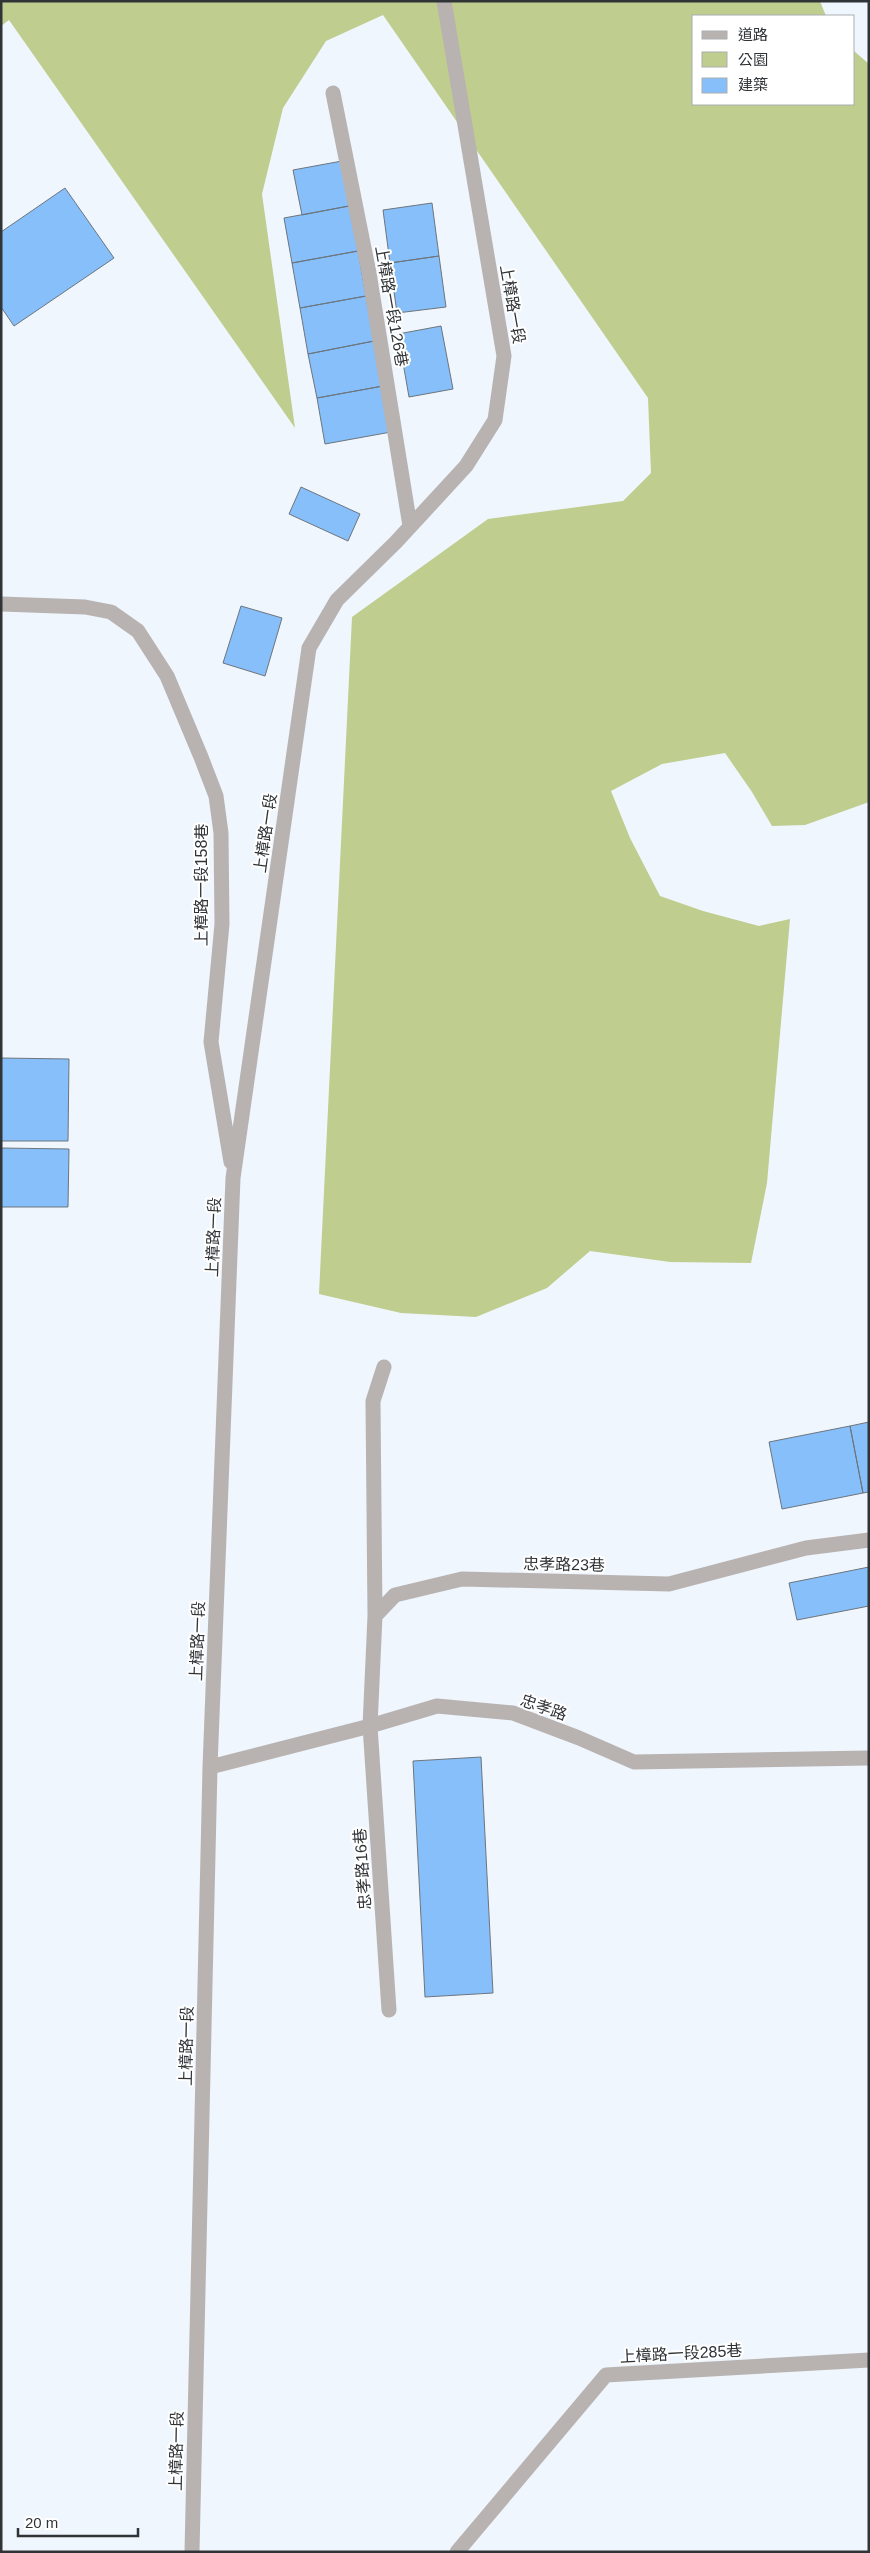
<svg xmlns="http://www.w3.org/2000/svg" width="870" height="2553" font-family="Helvetica,'Noto Sans TC',sans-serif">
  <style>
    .green { fill: #bfcd8e }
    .building { fill: #86bff9; stroke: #6d757d }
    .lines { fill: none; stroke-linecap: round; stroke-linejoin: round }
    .minor { stroke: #b8b3b1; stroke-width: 15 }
    .labels { text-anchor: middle; stroke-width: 4; stroke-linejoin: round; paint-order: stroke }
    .street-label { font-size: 16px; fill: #303437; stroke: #fff }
  </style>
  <rect width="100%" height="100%" fill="#eff6fe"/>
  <!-- green -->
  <path class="green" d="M1,1H820L826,16H694V104H854V51L869,64V802L805,825L772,826L752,792L725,753L662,764L611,791L630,838L660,896L703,911L759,926L790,919L767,1183L751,1263L670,1262L590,1251L547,1288L476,1317L401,1313L319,1294L352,617L488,519L623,501L651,473L648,398L383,15L326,41L283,108L262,194L295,428L9,20L1,26Z"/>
  <!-- building -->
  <path class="building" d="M342,161L349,206L302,215L293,170Z
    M65,188L114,258L14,326L1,307V232Z
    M432,203L439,256L390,263L383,210Z
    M349,206L358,251L292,263L284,218Z
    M358,251L366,296L300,308L292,263Z
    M439,256L446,307L397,313L390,263Z
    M366,296L374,341L308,354L300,308Z
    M441,326L453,389L409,397L398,334Z
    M374,341L383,386L317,398L308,354Z
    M383,386L391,432L325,444L317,398Z
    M301,487L360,514L348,541L289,514Z
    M241,606L282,618L265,676L223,663Z
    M1,1058L69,1059L68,1141H1Z
    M1,1148L69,1149L68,1207H1Z
    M869,1422V1492L863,1493L850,1426Z
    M850,1426L863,1493L782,1509L769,1442Z
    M869,1567V1606L797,1620L789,1583Z
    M481,1757L493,1993L425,1997L413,1761Z"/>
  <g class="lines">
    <!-- minor -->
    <path class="minor" d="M333,93L369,273L410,526
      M1,604L85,607L111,612L138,631L167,676L201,757L216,796L221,833L222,924L211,1042L231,1162
      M384,1367L373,1401L375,1616L370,1726L389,2010
      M375,1616L395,1595L462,1579L669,1584L806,1548L869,1540
      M210,1767L370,1726L437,1706L513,1713L579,1738L634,1762L869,1758
      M192,2552L210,1767L233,1178L309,648L337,600L396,542L466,466L495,420L504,356L444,1
      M457,2552L606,2375L869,2360"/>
  </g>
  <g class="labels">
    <!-- street labels -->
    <g class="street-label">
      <text transform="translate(513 304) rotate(80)" y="6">上樟路一段</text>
      <text transform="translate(392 306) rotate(80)" y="6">上樟路一段126巷</text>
      <text transform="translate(265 833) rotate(-82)" y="6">上樟路一段</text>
      <text transform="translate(201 885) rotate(-90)" y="6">上樟路一段158巷</text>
      <text transform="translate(213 1237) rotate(-88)" y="6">上樟路一段</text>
      <text transform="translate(564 1564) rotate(1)" y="6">忠孝路23巷</text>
      <text transform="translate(197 1641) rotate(-88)" y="6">上樟路一段</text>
      <text transform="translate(544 1707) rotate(19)" y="6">忠孝路</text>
      <text transform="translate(362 1869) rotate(-94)" y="6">忠孝路16巷</text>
      <text transform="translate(186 2046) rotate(-89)" y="6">上樟路一段</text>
      <text transform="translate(681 2353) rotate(-3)" y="6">上樟路一段285巷</text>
      <text transform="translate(176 2451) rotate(-89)" y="6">上樟路一段</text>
    </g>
  </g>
  <!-- border -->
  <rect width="870" height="2553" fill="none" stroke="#303437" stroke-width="5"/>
  <!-- legend -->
  <rect x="692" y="15" width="162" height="90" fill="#ffffff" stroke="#acaeaf"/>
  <rect x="702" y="31" width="25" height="8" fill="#b8b3b1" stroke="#acaeaf"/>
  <text x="738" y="40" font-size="15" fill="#303437">道路</text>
  <rect x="702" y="52" width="25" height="15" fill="#bfcd8e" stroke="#acaeaf"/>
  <text x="738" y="65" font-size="15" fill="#303437">公園</text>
  <rect x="702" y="78" width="25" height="15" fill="#86bff9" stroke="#acaeaf"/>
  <text x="738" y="90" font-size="15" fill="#303437">建築</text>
  <!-- scale -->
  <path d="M18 2528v8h120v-8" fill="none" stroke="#303437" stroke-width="2.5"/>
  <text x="25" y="2528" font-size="15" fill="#303437" stroke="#ffffff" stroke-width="4" paint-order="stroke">20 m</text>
</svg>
